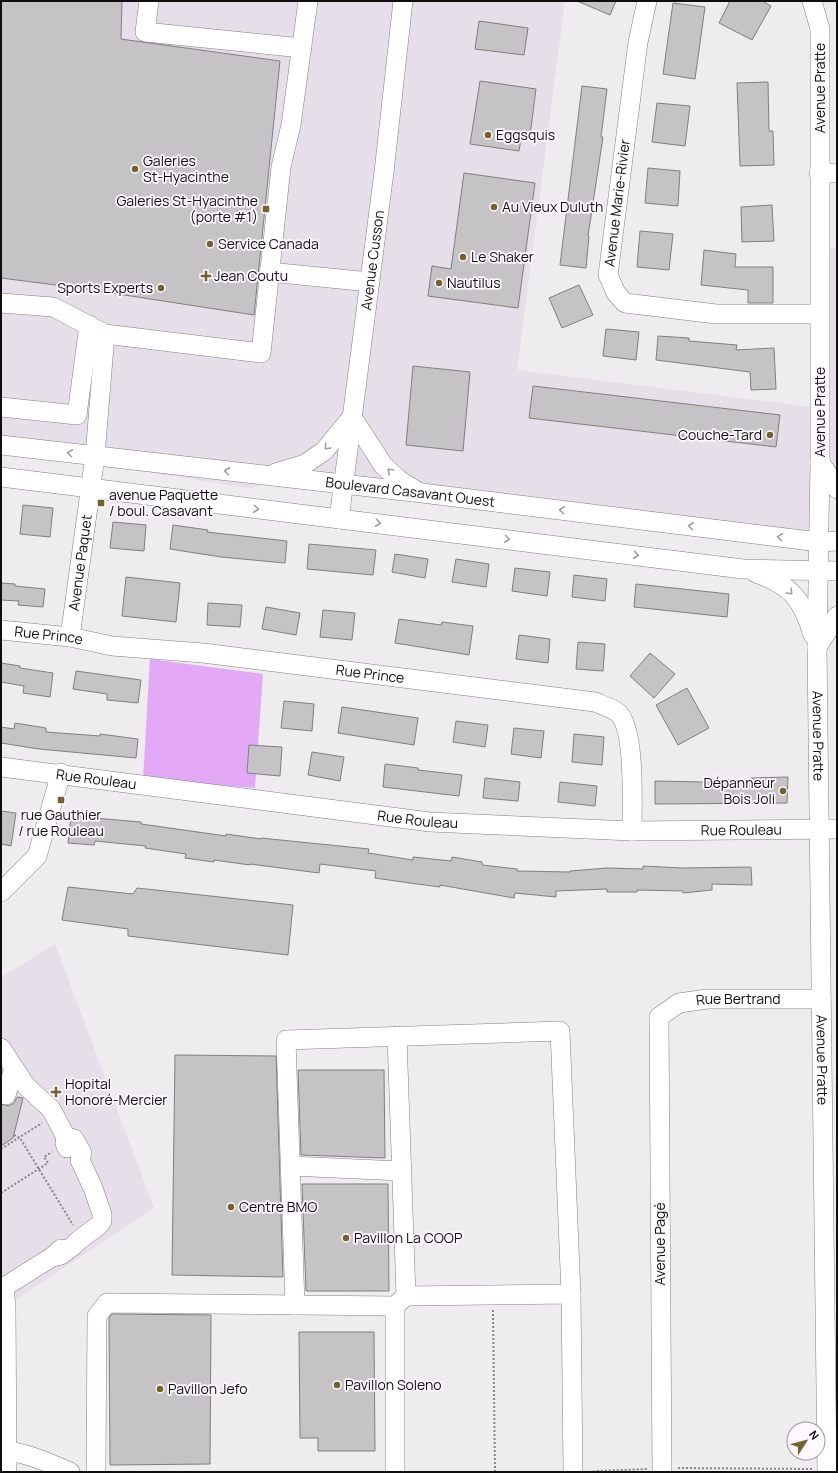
<svg xmlns="http://www.w3.org/2000/svg" width="838" height="1473" font-family="Manrope,sans-serif">
  <style>
    .built { fill: #e6dee8 }
    .green { fill: #e3a8f6 }
    .building { fill: #c6c3c7; stroke: #817e82 }
    .lines { fill: none; stroke-linecap: round; stroke-linejoin: round }
    .minor-casing { stroke: #817e82; stroke-width: 20 }
    .path { stroke: #888588; stroke-width: 2; stroke-dasharray: 2 2; stroke-linecap: butt }
    .minor { stroke: #fff; stroke-width: 19 }
    .oneway { stroke: #9f9f9f }
    .poi-dot { fill: #775f30; stroke: #fdf9fe; stroke-width: 1.5 }
    .labels { text-anchor: middle; stroke-width: 3.5; stroke-linejoin: round; paint-order: stroke }
    .street-label { font-size: 14px; fill: #0f0e0f; stroke: #fdf9fe }
    .poi-label { font-size: 14px; fill: #0f0e0f; stroke: #fdf9fe; text-anchor: start }
  </style>
  <rect width="100%" height="100%" fill="#efecf0"/>
  <!-- built -->
  <path class="built" d="M1,1H565L517,370L811,407L810,534L277,471L252,489L1,448Z
    M824,248H837V479L824,458Z
    M55,944L154,1208L6,1306H1V977Z"/>
  <!-- green -->
  <path class="green" d="M150,659L263,674L255,788L143,779Z"/>
  <!-- building -->
  <path class="building" d="M1,1H122L121,39L280,61L254,315L79,288L1,278Z
    M577,1H616L610,15Z
    M730,1H762L771,6L752,40L719,23Z
    M673,3L705,7L695,79L663,74Z
    M479,21L528,28L524,55L475,49Z
    M480,81L536,89L530,135L522,133L519,151L470,144Z
    M768,82L769,131H773L774,165L740,166L737,83Z
    M582,86L607,89L601,137H603L588,236H589L586,268L560,265Z
    M657,103L690,106L685,146L652,142Z
    M648,168L680,171L678,206L645,203Z
    M464,173L535,183L518,308L428,296L432,266L451,269Z
    M772,205L774,241L742,242L741,207Z
    M640,231L673,234L669,270L637,267Z
    M704,250L736,254L735,267H773V303H748V290L701,285Z
    M579,285L593,315L562,328L549,298Z
    M606,329L639,332L636,360L603,356Z
    M658,336L689,338V341L737,345L736,350L774,348L776,389L751,390L750,372L656,360Z
    M413,366L470,372L463,451L406,445Z
    M533,386L780,415L776,447L529,418Z
    M23,505L53,508L50,537L20,534Z
    M113,522L146,525L144,551L110,548Z
    M173,525L208,530L207,532L287,541L285,563L221,557L170,549Z
    M309,544L376,550L373,575L307,569Z
    M395,554L428,559L425,578L392,572Z
    M456,559L489,564L486,587L452,582Z
    M515,568L550,572L547,596L512,591Z
    M574,575L607,579L605,601L572,597Z
    M126,577L180,583L176,622L122,616Z
    M1,583L15,584V586L45,589L43,607L18,605L19,601L1,600Z
    M636,584L729,594L727,617L634,607Z
    M208,603L242,605L240,627L207,625Z
    M266,607L300,613L296,635L262,629Z
    M323,610L355,613L352,640L320,637Z
    M399,619L441,625L442,622L473,626L469,655L395,643Z
    M519,635L550,639L548,663L516,659Z
    M578,642L605,644L603,671L576,669Z
    M650,653L675,674L654,698L630,676Z
    M1,663L20,666V668L53,673L50,697L23,693L24,686L1,682Z
    M76,671L141,680L138,703L107,700V694L73,689Z
    M687,688L709,728L678,745L656,705Z
    M284,701L314,704L312,731L281,728Z
    M342,707L418,718L414,745L338,733Z
    M456,721L488,725L485,747L453,742Z
    M15,723L46,728V732L100,736V734L138,739L136,758L39,749L1,743V727L14,729Z
    M514,728L544,731L541,758L511,754Z
    M574,734L604,737L602,765L572,762Z
    M249,745L282,747L280,776L247,773Z
    M312,752L344,757L340,781L308,775Z
    M385,764L418,768V770L462,775L459,796L383,787Z
    M788,777L787,803L655,804V781L704,782V779L751,780V778Z
    M485,778L520,782L518,801L483,798Z
    M560,782L597,786L595,806L558,802Z
    M1,811L16,813L11,846L1,844Z
    M71,816L141,822V824L226,836V834L261,839V838L369,849L368,853L413,860V857L451,861L452,857L482,862V865L517,869V871L570,872V871L607,868L643,869V866L682,868L751,867L752,885L712,884V890L683,893V891L637,890V892H607V889L556,891V897L515,893L514,898L440,885V887L410,883L375,878L376,871L320,864L319,873L250,864V865L214,860V862L185,858L186,854L145,848L146,846L95,841L94,845L68,843Z
    M68,887L133,894L137,888L293,905L288,955L128,936V929L62,920Z
    M175,1055L276,1056L283,1277L172,1275Z
    M298,1070H384L385,1158L301,1155Z
    M17,1097L23,1098L13,1138L1,1146V1104L9,1106L14,1103Z
    M302,1184H388L389,1291H306Z
    M112,1314L211,1315L210,1464L110,1465L109,1318Z
    M299,1332H374L375,1451H318V1438H300Z"/>
  <g class="lines">
    <defs>
      <g id="minor">
        <path d="M149,1L145,32L302,48"/>
        <path d="M647,1L638,42L608,275L616,293L625,303L716,314H819"/>
        <path id="s1" d="M812,1L820,29V462L817,647L827,1472"/>
        <path d="M819,173H837"/>
        <path d="M269,272L370,282"/>
        <path d="M1,303L53,307L105,334L261,353L281,167L291,125L308,1"/>
        <path d="M1,407L77,415L89,325"/>
        <path d="M352,417L383,465L399,480L417,491"/>
        <path id="s2" d="M1,445L422,493L819,542L837,541"/>
        <path d="M820,462L837,489"/>
        <path d="M275,473L305,464L324,451L352,417"/>
        <path d="M1,477L743,569L837,571"/>
        <path id="s3" d="M339,519L384,172L403,1"/>
        <path d="M756,573C791,585 803,600 813,635"/>
        <path id="s4" d="M1,630L70,637L112,646L203,653L595,702C602,705 611,708 617,712C636,726 632,807 632,831"/>
        <path id="s5" d="M70,637L95,456L105,334"/>
        <path d="M817,647L837,616"/>
        <path id="s6" d="M1,767L430,822L632,831L837,829"/>
        <path d="M1,892L37,856L61,773"/>
        <path d="M397,1036L406,1296"/>
        <path d="M1,1048L26,1086L51,1109L66,1137L65,1143L67,1148"/>
        <path d="M6,1095L14,1068"/>
        <path d="M290,1166L402,1171"/>
        <path d="M52,1257L61,1255L73,1246L79,1240L98,1226L102,1221V1214L93,1188L80,1160L82,1153L74,1139L66,1137"/>
        <path d="M4,1287L6,1306L7,1472"/>
        <path d="M1,1289L52,1257L61,1249"/>
        <path d="M295,1305L286,1040L560,1031L571,1294"/>
        <path d="M395,1306V1472"/>
        <path d="M1,1451C24,1451 49,1463 70,1472"/>
        <path d="M96,1472L97,1316L107,1303L395,1306L406,1296L571,1294L573,1472"/>
        <path id="s7" d="M662,1472L659,1017L679,1003L707,999H821"/>
      </g>
    </defs>
    <!-- minor casing -->
    <use href="#minor" class="minor-casing"/>
    <!-- path -->
    <path class="path" d="M14,1135L20,1138L73,1225
      M1,1149L42,1123
      M1,1193L48,1163L44,1157L52,1152
      M493,1310L495,1472
      M678,1468L812,1469
      M593,1472L595,1471L648,1469"/>
    <!-- minor -->
    <use href="#minor" class="minor"/>
  </g>
  <!-- one-way arrows -->
  <defs><path id="oneway-chevron" d="M-2-3.5L2.5 0L-2 3.5" fill="none" stroke-width="1.6" stroke-linecap="round" stroke-linejoin="round"/></defs>
  <g class="oneway">
    <use href="#oneway-chevron" transform="translate(327 447) rotate(133)"/>
    <use href="#oneway-chevron" transform="translate(70 453) rotate(-173)"/>
    <use href="#oneway-chevron" transform="translate(227 471) rotate(-173)"/>
    <use href="#oneway-chevron" transform="translate(390 471) rotate(-137)"/>
    <use href="#oneway-chevron" transform="translate(256 509) rotate(7)"/>
    <use href="#oneway-chevron" transform="translate(562 510) rotate(-173)"/>
    <use href="#oneway-chevron" transform="translate(378 523) rotate(7)"/>
    <use href="#oneway-chevron" transform="translate(691 526) rotate(-173)"/>
    <use href="#oneway-chevron" transform="translate(780 537) rotate(-172)"/>
    <use href="#oneway-chevron" transform="translate(507 539) rotate(7)"/>
    <use href="#oneway-chevron" transform="translate(636 555) rotate(7)"/>
    <use href="#oneway-chevron" transform="translate(790 592) rotate(45)"/>
  </g>
  <!-- markers -->
  <g class="poi-dot">
    <circle cx="488" cy="135" r="4"/>
    <circle cx="135" cy="169" r="4"/>
    <circle cx="494" cy="207" r="4"/>
    <rect x="262" y="205" width="8" height="8" rx="2"/>
    <circle cx="210" cy="244" r="4"/>
    <circle cx="463" cy="257" r="4"/>
    <path d="M204 270h4v4h4v4h-4v4h-4v-4h-4v-4h4z"/>
    <circle cx="439" cy="283" r="4"/>
    <circle cx="161" cy="288" r="4"/>
    <circle cx="770" cy="435" r="4"/>
    <rect x="97" y="499" width="8" height="8" rx="2"/>
    <circle cx="783" cy="791" r="4"/>
    <rect x="57" y="796" width="8" height="8" rx="2"/>
    <path d="M54 1086h4v4h4v4h-4v4h-4v-4h-4v-4h4z"/>
    <circle cx="231" cy="1207" r="4"/>
    <circle cx="346" cy="1238" r="4"/>
    <circle cx="337" cy="1385" r="4"/>
    <circle cx="160" cy="1389" r="4"/>
  </g>
  <g class="labels">
    <!-- street labels -->
    <g class="street-label">
      <text transform="translate(820 88) rotate(-90)" y="5">Avenue Pratte</text>
      <text transform="translate(617 203) rotate(-83)" y="5">Avenue Marie-Rivier</text>
      <text dy="5" stroke="none"><textPath href="#s3" startOffset="261">Avenue Cusson</textPath></text>
      <text transform="translate(820 412) rotate(-90)" y="5">Avenue Pratte</text>
      <text dy="5" stroke="none"><textPath href="#s2" startOffset="412">Boulevard Casavant Ouest</textPath></text>
      <text dy="5" stroke="none"><textPath href="#s5" startOffset="75">Avenue Paquet</textPath></text>
      <text dy="5" stroke="none"><textPath href="#s4" startOffset="48">Rue Prince</textPath></text>
      <text dy="5" stroke="none"><textPath href="#s4" startOffset="372">Rue Prince</textPath></text>
      <text dy="5" stroke="none"><textPath href="#s1" startOffset="736">Avenue Pratte</textPath></text>
      <text dy="5" stroke="none"><textPath href="#s6" startOffset="96">Rue Rouleau</textPath></text>
      <text dy="5" stroke="none"><textPath href="#s6" startOffset="420">Rue Rouleau</textPath></text>
      <text dy="5" stroke="none"><textPath href="#s6" startOffset="744">Rue Rouleau</textPath></text>
      <text dy="5" stroke="none"><textPath href="#s7" startOffset="539">Rue Bertrand</textPath></text>
      <text dy="5" stroke="none"><textPath href="#s1" startOffset="1060">Avenue Pratte</textPath></text>
      <text transform="translate(660 1244) rotate(-90)" y="5">Avenue Pagé</text>
    </g>
    <!-- poi labels -->
    <g class="poi-label">
      <text x="496" y="140">Eggsquis</text>
      <text x="143" y="166">Galeries<tspan x="143" dy="16">St-Hyacinthe</tspan></text>
      <text x="258" y="206" text-anchor="end">Galeries St-Hyacinthe<tspan x="258" dy="16">(porte #1)</tspan></text>
      <text x="502" y="212">Au Vieux Duluth</text>
      <text x="218" y="249">Service Canada</text>
      <text x="471" y="262">Le Shaker</text>
      <text x="214" y="281">Jean Coutu</text>
      <text x="447" y="288">Nautilus</text>
      <text x="153" y="293" text-anchor="end">Sports Experts</text>
      <text x="762" y="440" text-anchor="end">Couche-Tard</text>
      <text x="109" y="500">avenue Paquette<tspan x="109" dy="16">/ boul. Casavant</tspan></text>
      <text x="775" y="788" text-anchor="end">Dépanneur<tspan x="775" dy="16">Bois Joli</tspan></text>
      <text x="61" y="820" text-anchor="middle">rue Gauthier<tspan x="61" dy="16">/ rue Rouleau</tspan></text>
      <text x="65" y="1089">Hopital<tspan x="65" dy="16">Honoré-Mercier</tspan></text>
      <text x="239" y="1212">Centre BMO</text>
      <text x="354" y="1243">Pavillon La COOP</text>
      <text x="345" y="1390">Pavillon Soleno</text>
      <text x="168" y="1394">Pavillon Jefo</text>
    </g>
  </g>
  <!-- border -->
  <rect width="838" height="1473" fill="none" stroke="#0f0e0f" stroke-width="4"/>
  <!-- north arrow -->
  <g transform="translate(806 1441) rotate(54)"><circle r="19" fill="#fdf9fe" stroke="#9e9b9e"/>
  <path d="M0-3L7 15L0 10L-7 15Z" fill="#775f30"/>
  <text y="-6" font-size="11" font-weight="bold" text-anchor="middle" fill="#0f0e0f">N</text>
  </g>
</svg>
